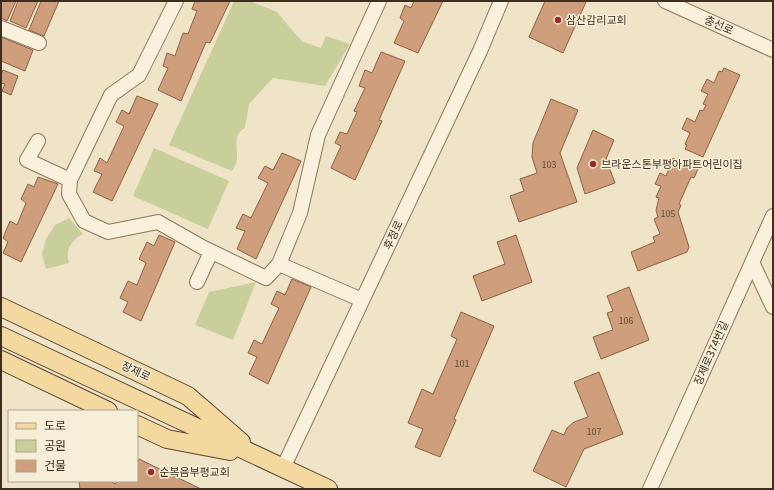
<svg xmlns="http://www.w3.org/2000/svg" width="774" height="490" font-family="Georgia,'Noto Sans KR',serif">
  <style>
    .green { fill: #c9cf9b }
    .building { fill: #cf9f7d; stroke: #8d5f41 }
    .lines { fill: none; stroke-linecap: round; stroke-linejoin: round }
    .minor-casing { stroke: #8d765c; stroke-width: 16 }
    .major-casing { stroke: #5b4430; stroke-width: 20 }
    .minor { stroke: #faf1dc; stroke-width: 14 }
    .major { stroke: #f3d9a0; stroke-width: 18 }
    .poi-dot { fill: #9e2a2b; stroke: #f7eed8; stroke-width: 1.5 }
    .labels { text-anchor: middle; stroke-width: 3; stroke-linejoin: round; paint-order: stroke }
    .number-label { font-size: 9px; fill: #624a37 }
    .poi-label { font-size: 11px; fill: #3d2e20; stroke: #f7eed8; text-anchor: start }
    .street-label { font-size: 11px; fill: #3d2e20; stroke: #f7eed8 }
  </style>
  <rect width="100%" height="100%" fill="#f0e4c8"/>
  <!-- green -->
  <path class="green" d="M234,1H250L277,12L292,30L303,42L321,48L326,36L350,44L325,86L273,78L249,104L245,128C232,134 238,148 237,159C237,163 234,168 232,171L169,145Z
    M154,148L229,181L208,229L133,196Z
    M69,218L83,234C71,241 65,249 69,263L46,269L42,254L46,239L55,225Z
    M256,282L233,340L195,325L209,292Z"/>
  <!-- building -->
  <path class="building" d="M1,1H16L7,21L1,18Z
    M18,1H38L26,28L10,21Z
    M41,1H59L44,36L29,30Z
    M195,1H230L210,43L206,42L181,101L158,90L168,68L163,66L167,53L175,56L183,33L188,34L197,11L192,9Z
    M414,1H443L418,53L394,43L404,21L400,18L405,5L411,8Z
    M545,1H584L586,2L563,53L529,37Z
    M1,37L33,50L25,71L1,61Z
    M381,52L405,61L379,120L382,121L355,180L331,168L341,146L335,143L340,132L347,134L357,112L354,111L365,88L359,86L365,70L372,73Z
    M724,68L740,75L703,157L685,149L687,145L685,144L690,133L682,129L687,118L695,122L700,110L703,111L706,105L703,104L708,94L701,91L707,79L714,83L719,71L722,72Z
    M3,70L18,76L11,95L2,91L5,84L1,83V75Z
    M137,96L158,104L112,201L93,192L102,174L94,171L100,158L107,163L124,126L116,122L122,110L129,114Z
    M551,99L578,110L560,153L577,202L519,222L510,196L524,191L520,179L537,173L532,157L533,143Z
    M593,130L614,140L606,159L615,183L585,194L577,168Z
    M282,153L301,161L256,259L237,249L245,231L236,228L243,214L251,218L268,183L258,178L265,166L273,170Z
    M673,158L698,169L694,178L691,177L679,204L681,205L678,212L689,247L687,252L638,271L631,252L655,242L653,237L660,234L654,219L658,217L656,210L659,198L656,197L661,186L655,184L660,173L666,176Z
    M38,177L58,184L21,262L3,253L8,242L3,238L10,221L17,225L26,203L21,199L28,184L34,187Z
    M159,235L175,242L141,321L123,312L128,302L120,298L128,281L137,285L146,263L139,259L147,242L154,246Z
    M516,235L532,282L482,301L473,276L505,264L497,242Z
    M292,279L311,287L268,384L249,374L257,357L248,353L254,340L262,344L279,308L271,304L277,291L285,295Z
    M629,287L649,340L601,359L593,337L613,330L607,313L613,311L607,296Z
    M461,312L494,326L454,419L456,420L440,457L415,447L423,429L408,423L422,389L433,394L457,339L451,336Z
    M599,372L623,434L584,449L566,487L533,471L552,430L564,435L567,428L574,422L588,417L574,382Z
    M139,459L201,489H80L79,481H110L115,484L117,481H137V463Z"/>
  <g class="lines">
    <defs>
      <path id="minor" d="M176,1L139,75L111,95L70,180L69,194L84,221L108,232L158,222L202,247L266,278L279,264L362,300
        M665,1L773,50
        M1,28L39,43
        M38,141L27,160L70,180
        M752,262L773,307
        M279,264L300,213L318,135L379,1
        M197,282L211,252
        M283,468L480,51L501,1
        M650,489L773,216"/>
      <path id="major" d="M1,307L188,396L241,442
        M1,336L328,489
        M1,360L108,411
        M137,425L167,439L230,451"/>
    </defs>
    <!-- minor casing -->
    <use href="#minor" class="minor-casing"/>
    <!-- major casing -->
    <use href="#major" class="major-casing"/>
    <!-- minor -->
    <use href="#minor" class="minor"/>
    <!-- major -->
    <use href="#major" class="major"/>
  </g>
  <!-- markers -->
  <g class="poi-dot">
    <circle cx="558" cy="20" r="4"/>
    <circle cx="593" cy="164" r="4"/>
    <circle cx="151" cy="472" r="4"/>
  </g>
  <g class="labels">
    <!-- number labels -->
    <g class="number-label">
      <text x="549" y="168">103</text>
      <text x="668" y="217">105</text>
      <text x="626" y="324">106</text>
      <text x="462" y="367">101</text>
      <text x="594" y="435">107</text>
    </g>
    <!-- poi labels -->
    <g class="poi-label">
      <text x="566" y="24">삼산감리교회</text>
      <text x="601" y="168">브라운스톤부평아파트어린이집</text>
      <text x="159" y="476">순복음부평교회</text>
    </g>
    <!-- street labels -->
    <g class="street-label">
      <text transform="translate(719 25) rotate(24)" y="4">충선로</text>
      <text transform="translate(393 235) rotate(-65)" y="4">후정로</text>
      <text transform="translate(711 353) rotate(-66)" y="4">장제로374번길</text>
      <text transform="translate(136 371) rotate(25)" y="4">장제로</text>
    </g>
  </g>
  <!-- border -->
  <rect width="774" height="490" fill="none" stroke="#3d2e20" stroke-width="4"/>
  <!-- legend -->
  <rect x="8" y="410" width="130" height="72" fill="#f7eed8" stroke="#ada18e"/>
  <rect x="16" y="423" width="20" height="6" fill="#f3d9a0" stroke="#ada18e"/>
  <text x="44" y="430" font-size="12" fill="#3d2e20">도로</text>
  <rect x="16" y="440" width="20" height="12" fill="#c9cf9b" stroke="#ada18e"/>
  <text x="44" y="450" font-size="12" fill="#3d2e20">공원</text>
  <rect x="16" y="460" width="20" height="12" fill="#cf9f7d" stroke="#ada18e"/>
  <text x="44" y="470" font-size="12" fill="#3d2e20">건물</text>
</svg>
